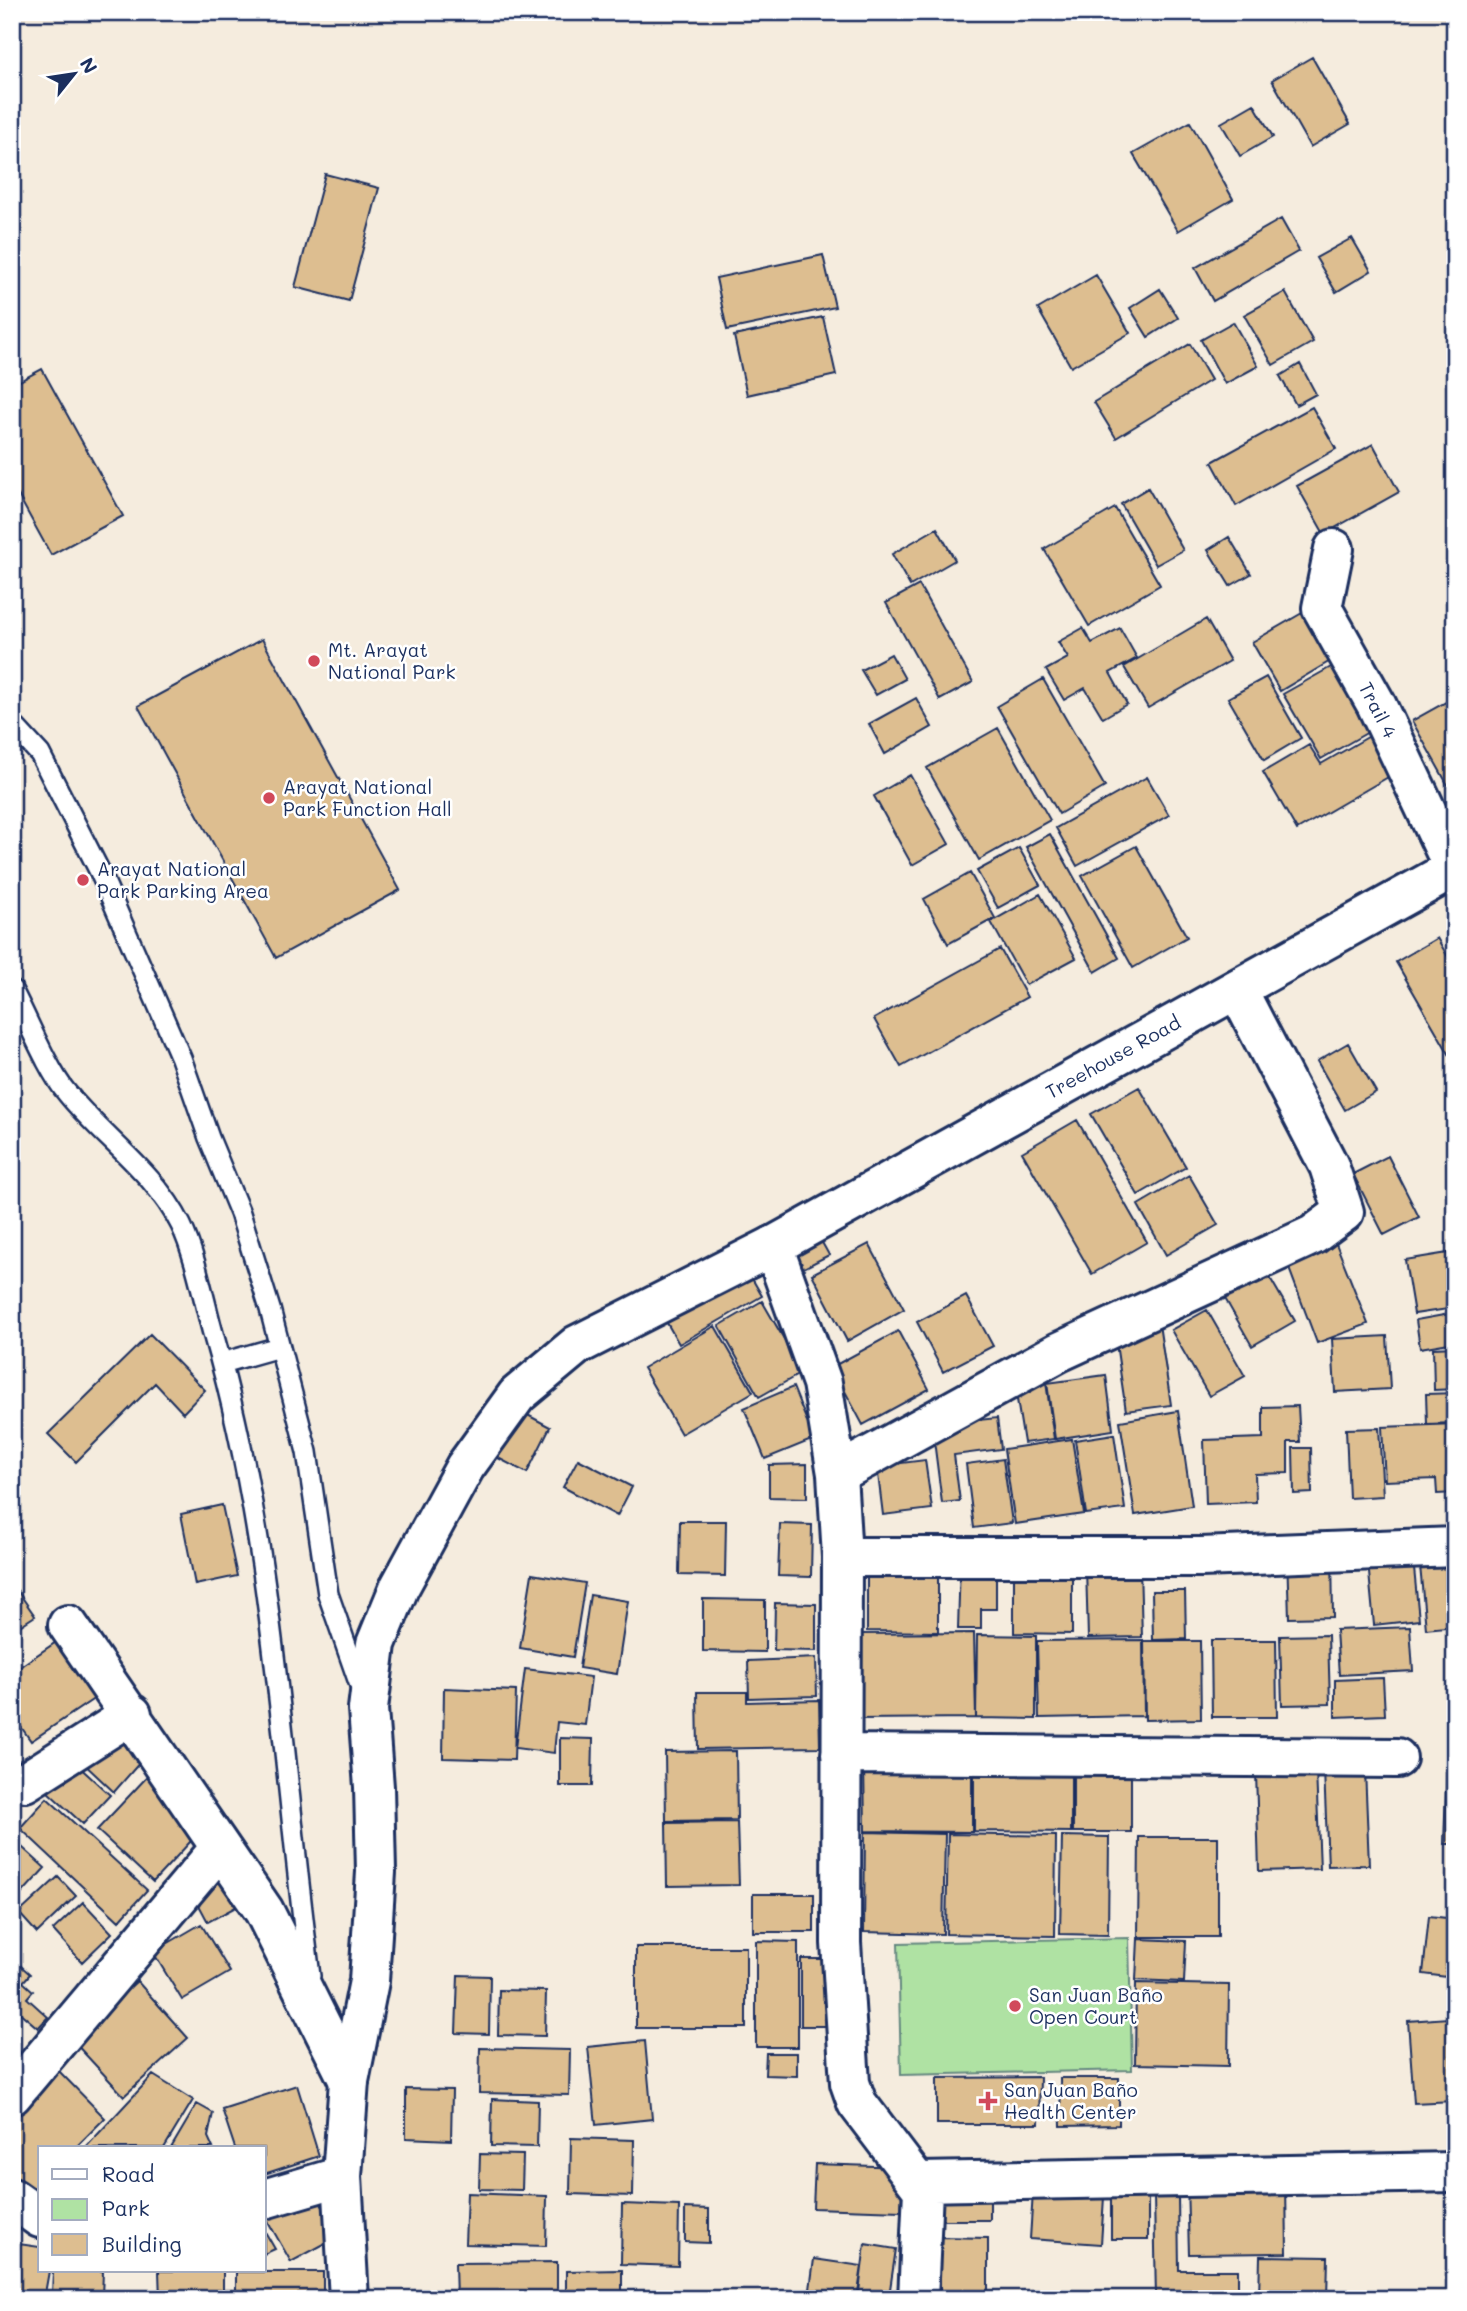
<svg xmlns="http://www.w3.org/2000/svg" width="1467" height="2311" font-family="Mali,sans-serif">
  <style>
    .green { fill: #afe2a3; stroke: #658880; stroke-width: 2 }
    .building { fill: #ddbe90; stroke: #1b2f5e; stroke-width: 2 }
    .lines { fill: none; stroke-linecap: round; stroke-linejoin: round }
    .lane-casing { stroke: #1b2f5e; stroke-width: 24 }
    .street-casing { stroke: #1b2f5e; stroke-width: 44 }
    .secondary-casing { stroke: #1b2f5e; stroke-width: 44 }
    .lane { stroke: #fff; stroke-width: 19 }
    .street { stroke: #fff; stroke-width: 38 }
    .secondary { stroke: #fff; stroke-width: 38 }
    .poi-dot { fill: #d1495b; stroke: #fff; stroke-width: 2.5 }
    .labels { text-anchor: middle; stroke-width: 5; stroke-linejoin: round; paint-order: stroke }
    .poi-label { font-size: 19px; fill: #1b2f5e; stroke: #fff; text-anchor: start }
    .street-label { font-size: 19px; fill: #1b2f5e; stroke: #fff }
  </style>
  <rect width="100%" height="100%" fill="#f5ecde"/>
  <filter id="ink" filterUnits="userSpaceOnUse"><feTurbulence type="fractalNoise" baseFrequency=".0143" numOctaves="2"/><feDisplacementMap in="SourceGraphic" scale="14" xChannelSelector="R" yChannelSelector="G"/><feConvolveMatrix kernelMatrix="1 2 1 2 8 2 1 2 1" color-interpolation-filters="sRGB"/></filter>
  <g filter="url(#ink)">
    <!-- green -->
    <path class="green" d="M1129,1938L1132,2070L901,2075L898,1943Z"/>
    <!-- building -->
    <path class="building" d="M1312,57L1350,124L1310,147L1272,80Z
      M1254,104L1273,137L1240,156L1221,123Z
      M1190,122L1233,199L1178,231L1133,154Z
      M325,174L379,188L349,301L295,287Z
      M1281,219L1299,251L1213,301L1195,268Z
      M1352,238L1371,271L1336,292L1316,258Z
      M823,255L835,307L727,330L716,278Z
      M1096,275L1130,333L1071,367L1038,309Z
      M1160,289L1178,318L1148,337L1130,308Z
      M1285,292L1313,342L1273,365L1244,315Z
      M823,317L836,375L747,395L734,336Z
      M1233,322L1258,366L1225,384L1201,340Z
      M1190,344L1211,380L1116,438L1094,402Z
      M1300,364L1316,394L1296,405L1280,376Z
      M42,369L123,516L51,555L12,484V385Z
      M1312,407L1336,449L1236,506L1212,462Z
      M1373,444L1399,492L1324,534L1297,486Z
      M1148,488L1183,550L1156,565L1121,504Z
      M1115,508L1160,585L1089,626L1044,549Z
      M937,528L955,560L910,586L892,554Z
      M1229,537L1251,574L1230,586L1208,550Z
      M919,585L973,682L940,700L886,603Z
      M1309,609L1337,657L1280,691L1252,642Z
      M1206,619L1230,661L1148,708L1124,667Z
      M1083,628L1092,643L1120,628L1137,658L1110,673L1127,704L1103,718L1085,688L1064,700L1046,670L1068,658L1058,642Z
      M262,639L400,890L276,958L138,706Z
      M891,654L905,679L876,695L861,670Z
      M1340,662L1377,727L1321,759L1283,694Z
      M1266,677L1301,738L1264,760L1228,698Z
      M1043,679L1105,787L1059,814L997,706Z
      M1455,697V795L1454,796L1412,721Z
      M916,698L932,727L885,754L869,724Z
      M998,728L1050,820L979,860L927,768Z
      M1380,730L1402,769L1297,830L1263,772L1309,745L1321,764Z
      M910,775L949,844L912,865L874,796Z
      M1147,777L1169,815L1077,866L1056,828Z
      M1050,834L1119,958L1095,972L1026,847Z
      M1136,846L1187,937L1133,968L1082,876Z
      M1019,848L1040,885L998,908L977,871Z
      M970,873L995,918L948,944L924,899Z
      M1040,894L1076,958L1026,985L991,922Z
      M1437,938L1455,969V1058L1452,1059L1396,962Z
      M1455,940V955L1448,944Z
      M1000,949L1027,997L901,1067L874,1019Z
      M1348,1043L1376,1092L1345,1110L1317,1061Z
      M1139,1087L1186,1167L1138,1195L1091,1114Z
      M1077,1120L1147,1242L1092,1274L1022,1152Z
      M1388,1156L1419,1217L1384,1235L1353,1174Z
      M1189,1175L1218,1225L1166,1255L1138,1205Z
      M814,1228L829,1255L798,1271L784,1244Z
      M1333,1236L1368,1324L1317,1343L1284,1255Z
      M869,1244L904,1309L847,1341L812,1274Z
      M1448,1253L1455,1308L1414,1314L1405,1260Z
      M1262,1264L1295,1321L1252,1346L1219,1288Z
      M750,1275L762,1296L679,1344L667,1323Z
      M966,1296L993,1346L943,1372L917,1322Z
      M762,1301L803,1372L759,1397L719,1326Z
      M1207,1310L1245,1376L1209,1396L1171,1330Z
      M1455,1313V1342L1420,1348L1416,1320Z
      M1159,1324L1171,1405L1126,1411L1114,1330Z
      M715,1326L753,1392L681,1434L643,1368Z
      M898,1331L929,1389L863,1425L832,1367Z
      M150,1334L205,1390L183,1413L155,1383L76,1462L48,1434Z
      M1387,1336L1390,1389L1335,1392L1332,1339Z
      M1455,1347V1389L1434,1390L1433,1348Z
      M1106,1375L1113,1430L1055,1439L1047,1383Z
      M1046,1382L1054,1439L1024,1443L1015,1387Z
      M793,1387L814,1439L765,1459L744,1408Z
      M1455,1393V1423L1427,1424L1426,1394Z
      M1298,1406L1300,1442H1288V1473L1255,1474L1256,1502L1206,1504L1204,1440L1263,1438V1407Z
      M1178,1411L1192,1506L1135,1515L1120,1421Z
      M522,1412L550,1427L527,1473L498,1458Z
      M997,1418L1001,1449L954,1455L960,1501L942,1503L932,1425Z
      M1455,1424V1493L1437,1494L1436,1479L1385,1481L1382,1427Z
      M1379,1428L1383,1496L1349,1498L1346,1429Z
      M1114,1434L1125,1509L1086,1514L1075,1440Z
      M1072,1439L1084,1514L1015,1524L1004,1449Z
      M1293,1448H1311L1312,1493L1294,1494Z
      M578,1459L632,1487L617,1516L563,1487Z
      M1003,1459L1012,1523L974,1528L966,1464Z
      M925,1460L932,1509L883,1515L877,1466Z
      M807,1464V1498L769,1497V1465Z
      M222,1505L237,1576L195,1585L181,1514Z
      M680,1521H726L725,1576L679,1575Z
      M780,1524L812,1525L811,1577L778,1576Z
      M1455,1551V1626L1426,1629L1419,1555Z
      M1332,1552L1333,1617L1289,1618L1287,1554Z
      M1413,1558L1419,1620L1374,1625L1368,1562Z
      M867,1561L938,1562V1632L867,1631Z
      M1014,1561L1072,1562V1634L1014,1633Z
      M960,1562H996V1609H981V1629H958Z
      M1086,1567H1140L1142,1637L1088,1638Z
      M532,1574L585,1583L573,1657L520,1648Z
      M12,1583L35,1616L12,1631Z
      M1152,1591H1185L1186,1639L1153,1640Z
      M590,1595L628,1601L617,1674L579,1668Z
      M703,1599L765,1600V1652L703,1651Z
      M775,1603L816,1604V1651L774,1650Z
      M1410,1627L1413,1671L1339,1675L1336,1630Z
      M974,1633L976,1718L857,1719V1634Z
      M68,1634L107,1690L31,1741L12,1714V1672Z
      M977,1635L1036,1636V1719L976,1718Z
      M1328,1635L1330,1704L1282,1705L1280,1636Z
      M1143,1640L1144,1716L1039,1718L1037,1641Z
      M1211,1640H1276L1277,1717H1212Z
      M1144,1641H1200L1201,1719L1145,1720Z
      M816,1658L817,1696L749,1698L748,1661Z
      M525,1669L591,1677L585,1725L557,1722L554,1753L515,1748Z
      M1383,1678L1385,1715L1335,1717V1680Z
      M444,1688L516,1691L514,1760L443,1758Z
      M697,1692H747V1702L819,1700L820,1747L698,1749Z
      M110,1731L142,1760L114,1792L81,1761Z
      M560,1738L593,1739L592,1786H560Z
      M736,1751L737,1820L666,1821L665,1752Z
      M1447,1760H1455V1844H1444Z
      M864,1761L972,1762V1832L865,1831Z
      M974,1761L1071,1762V1832L974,1831Z
      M1073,1762H1131V1832H1073Z
      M75,1763L110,1795L83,1824L48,1792Z
      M1365,1769L1369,1865L1328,1866L1324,1770Z
      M1316,1770L1320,1869L1259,1871L1256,1772Z
      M147,1777L203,1828L153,1882L97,1830Z
      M47,1798L147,1890L119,1921L20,1828Z
      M737,1822L739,1885L667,1886L666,1823Z
      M865,1832L945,1834L943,1934L864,1932Z
      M948,1834L1056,1836L1055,1936L946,1934Z
      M1062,1836L1109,1837L1108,1935L1060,1934Z
      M1139,1837H1218V1937H1138Z
      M12,1838L45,1868L15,1901L12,1899Z
      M231,1870L247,1901L208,1922L192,1892Z
      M58,1877L76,1896L37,1933L19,1913Z
      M753,1894H814V1932H753Z
      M83,1902L112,1933L82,1962L53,1930Z
      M1429,1916L1455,1919V1978L1423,1974Z
      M201,1924L230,1972L182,2000L153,1952Z
      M1138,1939L1186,1941L1184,1982L1136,1980Z
      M756,1941L798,1942V2047H756Z
      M636,1947H746V2028H636Z
      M12,1958L30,1974L23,1982L33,1991L27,1998L48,2017L38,2028L12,2006Z
      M801,1959H829V2026H801Z
      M458,1975L490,1976L489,2034L456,2033Z
      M137,1981L188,2038L124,2096L72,2040Z
      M1136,1983L1229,1985L1228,2066L1135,2064Z
      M499,1990L546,1991L545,2036L498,2035Z
      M1448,2018L1453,2101L1414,2103L1408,2021Z
      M645,2041L652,2119L596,2125L588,2047Z
      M480,2048L570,2050L569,2095L479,2093Z
      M766,2053H797V2076L765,2075Z
      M54,2066L105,2118L75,2148H40V2183L22,2201L12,2192V2108Z
      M153,2075L193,2100L164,2148H85Z
      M1040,2077L1039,2124H937V2078Z
      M1060,2078H1119V2125L1061,2126Z
      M297,2085L319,2156L264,2174V2148H235L222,2109Z
      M406,2089L452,2090L451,2140L406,2138Z
      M492,2099L538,2101L537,2147L491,2146Z
      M197,2104L213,2113L208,2137L213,2148H171Z
      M571,2138L634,2140L633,2196L570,2194Z
      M480,2154L523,2155L522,2190L479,2189Z
      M815,2164L903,2167L901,2211L813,2208Z
      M1286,2182L1287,2253L1189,2254L1187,2183Z
      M314,2191L339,2236L291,2262L266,2218Z
      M941,2192H990V2220H941Z
      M1033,2192L1104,2197L1101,2244L1030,2239Z
      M467,2193L547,2196L546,2246L465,2244Z
      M1154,2195H1178L1179,2270H1238V2299H1156Z
      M1111,2197H1148V2239H1111Z
      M622,2204L679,2206L678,2266L621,2264Z
      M685,2208L709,2209V2243L685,2242Z
      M264,2230L275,2249L264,2254Z
      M940,2237L988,2238V2299H940Z
      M12,2243L40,2247V2271H49L44,2299H12Z
      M865,2244L896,2249L889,2296L859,2292Z
      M1260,2256L1328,2257L1327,2299H1259Z
      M814,2259L862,2266L857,2299L809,2297Z
      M557,2262V2299H456L455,2263Z
      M622,2270V2299H566V2271Z
      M53,2271H103L102,2297L52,2294Z
      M159,2271H223V2299H160Z
      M236,2272H323V2299H236Z"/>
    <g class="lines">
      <defs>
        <path id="lane" d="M12,729L16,728L40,754L100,872L181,1058L209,1138L240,1213L270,1309L307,1452L328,1594L362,1691
          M12,990C27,1018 48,1071 67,1093C104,1139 154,1171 181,1225C196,1256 204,1302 214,1337C274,1544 282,1763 310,1976
          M222,1363L279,1347"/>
        <path id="street" d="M1334,549L1322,608L1376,704L1454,869
          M773,1246L822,1383L837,1474L842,1557L841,1943L850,2083L857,2103L923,2190L918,2299
          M837,1474L1059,1352L1313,1235L1344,1212L1329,1166L1237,989
          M842,1557H1201L1455,1547
          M68,1625L264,1911L349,2081
          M841,1754L1397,1758
          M25,1782L132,1714
          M12,2095L220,1848
          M920,2182L1455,2172
          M12,2198L40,2218
          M264,2199L342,2176"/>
        <path id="secondary" d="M349,2299L342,2176L349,2081L369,1981L376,1872L374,1787L368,1709L376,1644L399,1588L465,1467L517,1395L577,1345L773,1246L1455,868"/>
      </defs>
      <!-- lane casing -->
      <use href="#lane" class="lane-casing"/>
      <!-- street casing -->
      <use href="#street" class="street-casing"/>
      <!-- secondary casing -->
      <use href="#secondary" class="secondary-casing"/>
      <!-- lane -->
      <use href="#lane" class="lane"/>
      <!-- street -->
      <use href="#street" class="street"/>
      <!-- secondary -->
      <use href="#secondary" class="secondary"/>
    </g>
  </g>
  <!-- markers -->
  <g class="poi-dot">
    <circle cx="314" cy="661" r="7"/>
    <circle cx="269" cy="798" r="7"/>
    <circle cx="83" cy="880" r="7"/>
    <circle cx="1015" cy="2006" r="7"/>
    <path d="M984.5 2090.5h7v7h7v7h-7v7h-7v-7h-7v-7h7z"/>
  </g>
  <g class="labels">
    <!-- poi labels -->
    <g class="poi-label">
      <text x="328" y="657">Mt. Arayat<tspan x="328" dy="22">National Park</tspan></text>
      <text x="283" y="794">Arayat National<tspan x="283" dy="22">Park Function Hall</tspan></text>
      <text x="97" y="876">Arayat National<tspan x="97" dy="22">Park Parking Area</tspan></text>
      <text x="1029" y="2002">San Juan Baño<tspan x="1029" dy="22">Open Court</tspan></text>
      <text x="1004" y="2097">San Juan Baño<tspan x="1004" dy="22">Health Center</tspan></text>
    </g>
    <!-- street labels -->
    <g class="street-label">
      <text transform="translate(1378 710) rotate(63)" y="7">Trail 4</text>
      <text transform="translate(1113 1057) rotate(-29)" y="7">Treehouse Road</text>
    </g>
  </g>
  <!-- margin -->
  <rect width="1467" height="2311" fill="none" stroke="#fff" stroke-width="42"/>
  <rect x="21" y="21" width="1425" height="2269" fill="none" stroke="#1b2f5e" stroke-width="2.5" filter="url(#ink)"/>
  <!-- legend -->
  <rect x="38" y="2146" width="228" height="126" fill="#ffffff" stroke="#a4acbf" stroke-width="2"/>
  <rect x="52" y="2169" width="35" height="10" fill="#ffffff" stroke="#a4acbf" stroke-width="2"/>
  <text x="102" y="2182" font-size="21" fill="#1b2f5e">Road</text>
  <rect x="52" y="2199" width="35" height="21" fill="#afe2a3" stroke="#a4acbf" stroke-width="2"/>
  <text x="102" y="2216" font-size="21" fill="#1b2f5e">Park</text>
  <rect x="52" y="2234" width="35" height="21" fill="#ddbe90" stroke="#a4acbf" stroke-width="2"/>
  <text x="102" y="2252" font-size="21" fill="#1b2f5e">Building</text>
  <!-- north arrow -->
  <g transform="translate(74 74) rotate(60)" stroke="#ffffff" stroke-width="5" paint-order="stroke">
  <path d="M0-5L12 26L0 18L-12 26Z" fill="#1b2f5e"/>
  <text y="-10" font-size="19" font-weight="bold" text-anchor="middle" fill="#1b2f5e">N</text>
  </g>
</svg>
